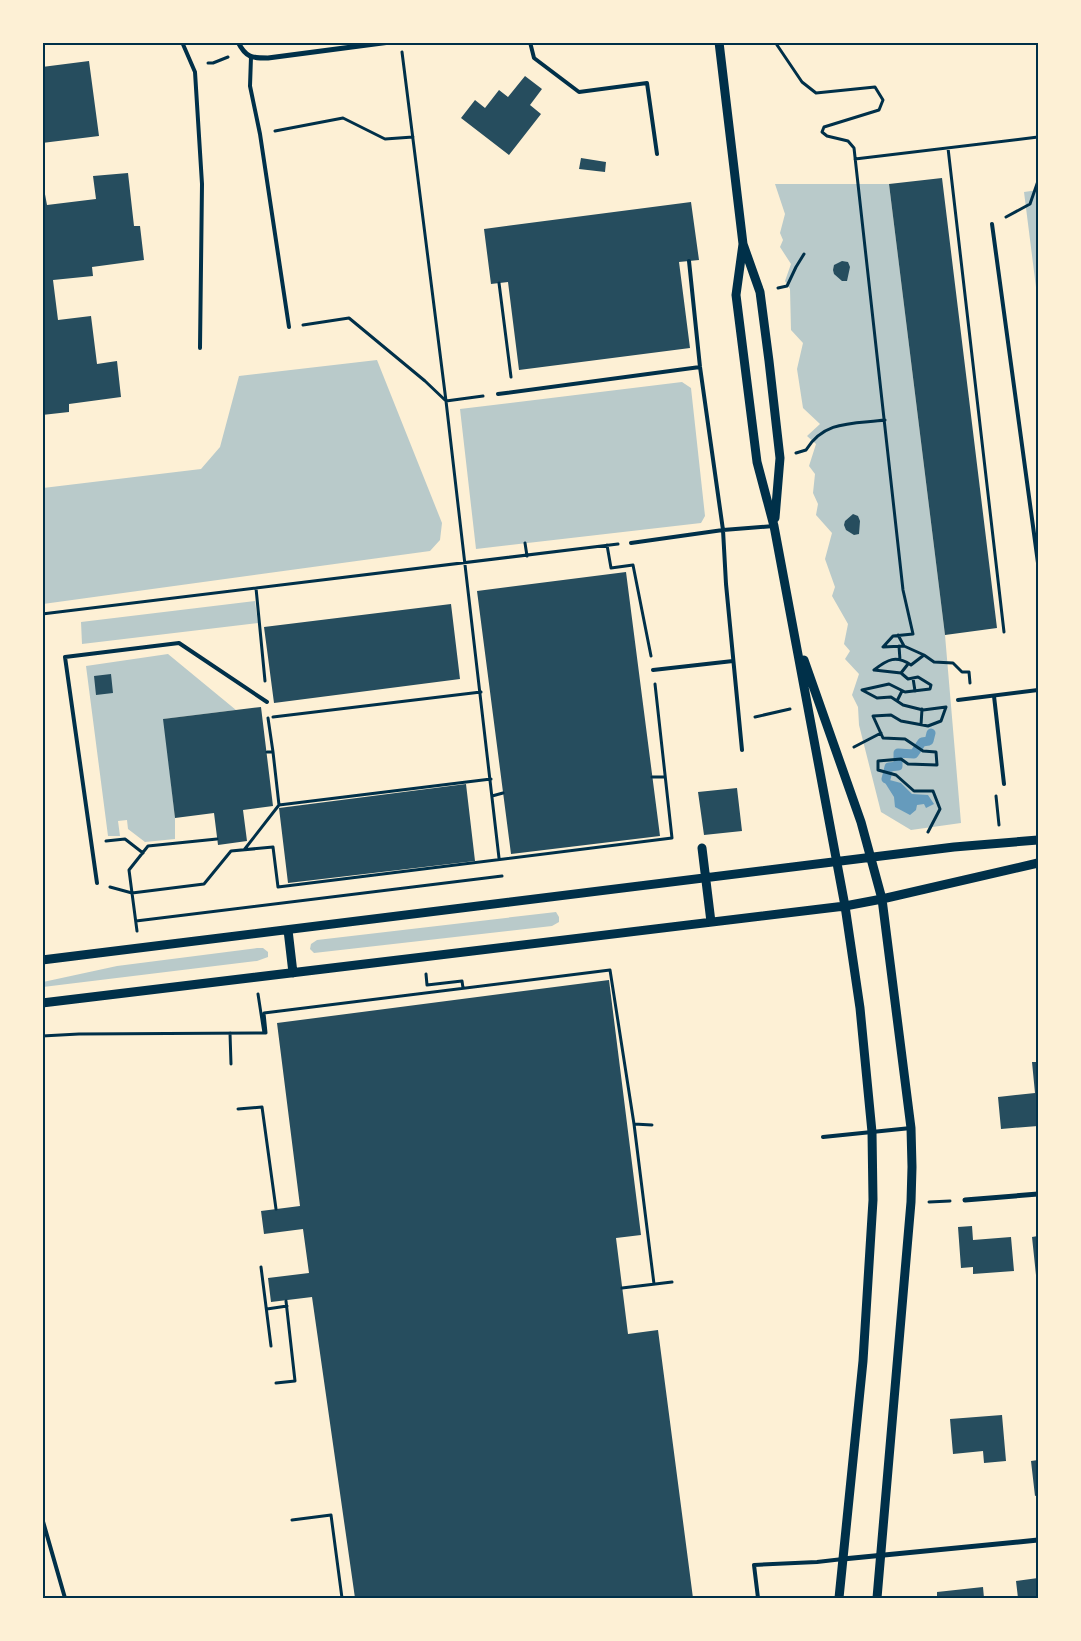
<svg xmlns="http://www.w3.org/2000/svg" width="1081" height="1641" font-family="Commissioner,sans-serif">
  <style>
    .green { fill: #b9caca }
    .water { fill: #669bbc }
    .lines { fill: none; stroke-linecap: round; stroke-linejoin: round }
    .stream { stroke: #669bbc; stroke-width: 9 }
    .building { fill: #264d5e }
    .path { stroke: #003049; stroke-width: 3 }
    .service { stroke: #003049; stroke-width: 4 }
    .minor { stroke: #003049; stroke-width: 5 }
    .tertiary { stroke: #003049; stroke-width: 9 }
    .neatline { fill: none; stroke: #003049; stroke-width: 2 }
  </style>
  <rect width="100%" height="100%" fill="#fdf0d5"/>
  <!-- green -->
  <path class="green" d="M775,184H889L945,635L961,823L911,830L881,812L859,725L858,707L852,695L859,674L845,659L850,651L844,644L848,624L832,596L835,587L825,559L832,533L816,515L818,504L813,493L815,474L809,466L816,444L807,436L820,424L803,408L797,369L803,343L791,330L790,289L785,281L791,264L780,247L783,240L780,233L785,214Z
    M1038,190V303L1024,192Z
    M377,360L442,523L440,540L430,551L43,604V488L201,469L220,447L239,376Z
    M682,382L691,388L705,516L701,523L476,549L460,409Z
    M255,601L258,623L82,644L81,622Z
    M168,654L236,710L164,719L175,818V839L145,842L128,829L127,820L118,821L120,836H108L86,666Z
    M556,912L559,917V922L552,926L314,953L310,949L311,944L317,940Z
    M257,948H263L268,952V957L257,961L43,987V982L117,966Z"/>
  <!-- water -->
  <path class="water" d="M882,778L901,783L912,794L928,795L934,804L926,808L924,804L917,805L916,810L910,815L895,807L894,797Z"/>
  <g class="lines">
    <!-- stream -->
    <path class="stream" d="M886,779L889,767L898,766V753L914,754L922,742L929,741L931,733"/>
  </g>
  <!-- building -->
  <path class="building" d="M89,61L99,136L42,143V67Z
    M525,76L542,89L530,105L541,114L509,155L461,118L475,100L485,108L499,90L508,97Z
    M581,158L606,162L605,172L579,169Z
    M128,173L134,226H140L144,260L92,267L93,276L53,280L58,320L91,316L97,364L117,361L121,397L69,404V412L42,415V178L47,205L96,199L93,176Z
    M942,178L997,628L945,635L889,184Z
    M691,202L699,260L679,262L690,348L519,370L508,282L491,284L484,229Z
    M842,261L848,262L850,267L847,281H842L834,274L833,270L834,265Z
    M853,514L858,516L860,521L859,534L854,535L846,530L844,525L845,521Z
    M626,572L660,836L511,854L477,591Z
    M451,604L460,679L274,703L264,627Z
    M111,674L113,693L96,695L94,676Z
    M261,707L273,806L243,810L247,841L218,845L214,813L175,818L163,719Z
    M466,784L475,861L288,883L279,808Z
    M737,788L742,831L704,835L698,792Z
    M609,980L641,1235L616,1238L628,1334L658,1330L693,1598H355L312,1297L271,1302L268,1278L309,1273L303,1229L264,1234L261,1211L300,1206L277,1023Z
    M1032,1062H1038V1126L1001,1129L998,1097L1035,1093Z
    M972,1226L973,1240L1011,1237L1014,1271L973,1274V1267L961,1268L958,1227Z
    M1038,1236V1275H1036L1032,1237Z
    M1002,1415L1006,1461L984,1463L983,1451L953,1454L950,1419Z
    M1038,1460V1495L1035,1496L1031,1461Z
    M1038,1578V1598H1018L1016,1581Z
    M983,1587L984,1598H937V1592Z"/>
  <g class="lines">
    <!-- path -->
    <path class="path" d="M775,42L802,82L816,93L875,87L883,100L879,110L824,127L822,132L827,136L848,141L854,148L903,590L913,634L893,636L883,647L904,646L924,655L911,665C896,655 888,659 874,670L901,673L908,679L918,677L931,685L930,689L905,692L889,684L862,690L877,698L891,697L903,705L923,710L946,707L941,721L928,726L901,721L891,715L873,716L883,738L905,739L923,751L936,752L937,765L908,764L901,759L878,761V770L896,775L914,791H933L940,809L928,832
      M402,52L446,401L499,858
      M208,63H213L228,57
      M275,131L343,118L385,139L413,137
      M948,148L1004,632
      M855,159L1038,137
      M1006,217L1030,204L1038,181
      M499,283L511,377
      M778,288L787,286L796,267L804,254
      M303,325L349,318L425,381L446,401L483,396
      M796,453L806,450C824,420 853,424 885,420
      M525,543L527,556
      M607,545L611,568L633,565L651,656
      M256,588L265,681
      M42,614L618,544
      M898,635L904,646
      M899,646L900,660
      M924,655L934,662L953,663L962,672H969L970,683
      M901,673L908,664
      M913,678L915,691
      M897,701L902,691
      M273,717L481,692
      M755,717L790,709
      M268,718L273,752
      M921,725L922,709
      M854,747L881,733
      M267,752H273L279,805
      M652,777H665
      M492,796L503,793
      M996,796L999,825
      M217,839L148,846L129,870L132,893L204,884L231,851L273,847L278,887L672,838L655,684
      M106,841L125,839L143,853
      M244,850L279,805L491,779
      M110,887L132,893L137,931
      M136,921L502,876
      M426,974L427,985L462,981L463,988
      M258,994L264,1033
      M230,1033L231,1064
      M42,1036L79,1034L266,1033L264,1013L610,970L634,1124L652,1125
      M238,1109L262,1107L276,1209
      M634,1124L654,1284
      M929,1202L950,1201
      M261,1267L271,1346
      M622,1288L672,1282
      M267,1309L287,1306
      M276,1383L295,1381L286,1301
      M292,1520L331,1515L342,1598"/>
    <!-- service -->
    <path class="service" d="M182,42L195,72L202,184L200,348
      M530,42L534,58L579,92L647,83L657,154
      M251,57L250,86L260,134L289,327
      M992,224L1038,563
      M689,261L700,367L723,530L726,584L742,750
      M498,394L700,367
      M631,543L723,530L774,526
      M653,670L733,661
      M994,696L1004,784
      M958,700L1038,690
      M97,883L65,657L179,643L267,702
      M823,1137L911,1128
      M42,1518L65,1598
      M758,1598L754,1565L817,1562L843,1559"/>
    <!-- minor -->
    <path class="minor" d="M238,42C246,58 252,58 268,58L390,42
      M965,1200L1038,1194
      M843,1559L1038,1540"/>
    <!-- tertiary -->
    <path class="tertiary" d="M719,42L743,244L760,292L769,361L780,458L775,518
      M743,244L736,295L757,462L774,526L845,906L860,1008L872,1132L873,1200L863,1361L839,1598
      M804,660L861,822L882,899L911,1128L912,1167L911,1202L877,1598
      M702,848L711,922
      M288,930L293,973
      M42,960L954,847L1038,840
      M42,1003L845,906L882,899L1038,863"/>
  </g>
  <!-- border -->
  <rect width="1081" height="1641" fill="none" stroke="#fdf0d5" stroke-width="88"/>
  <rect x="44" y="44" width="993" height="1553" class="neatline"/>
</svg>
